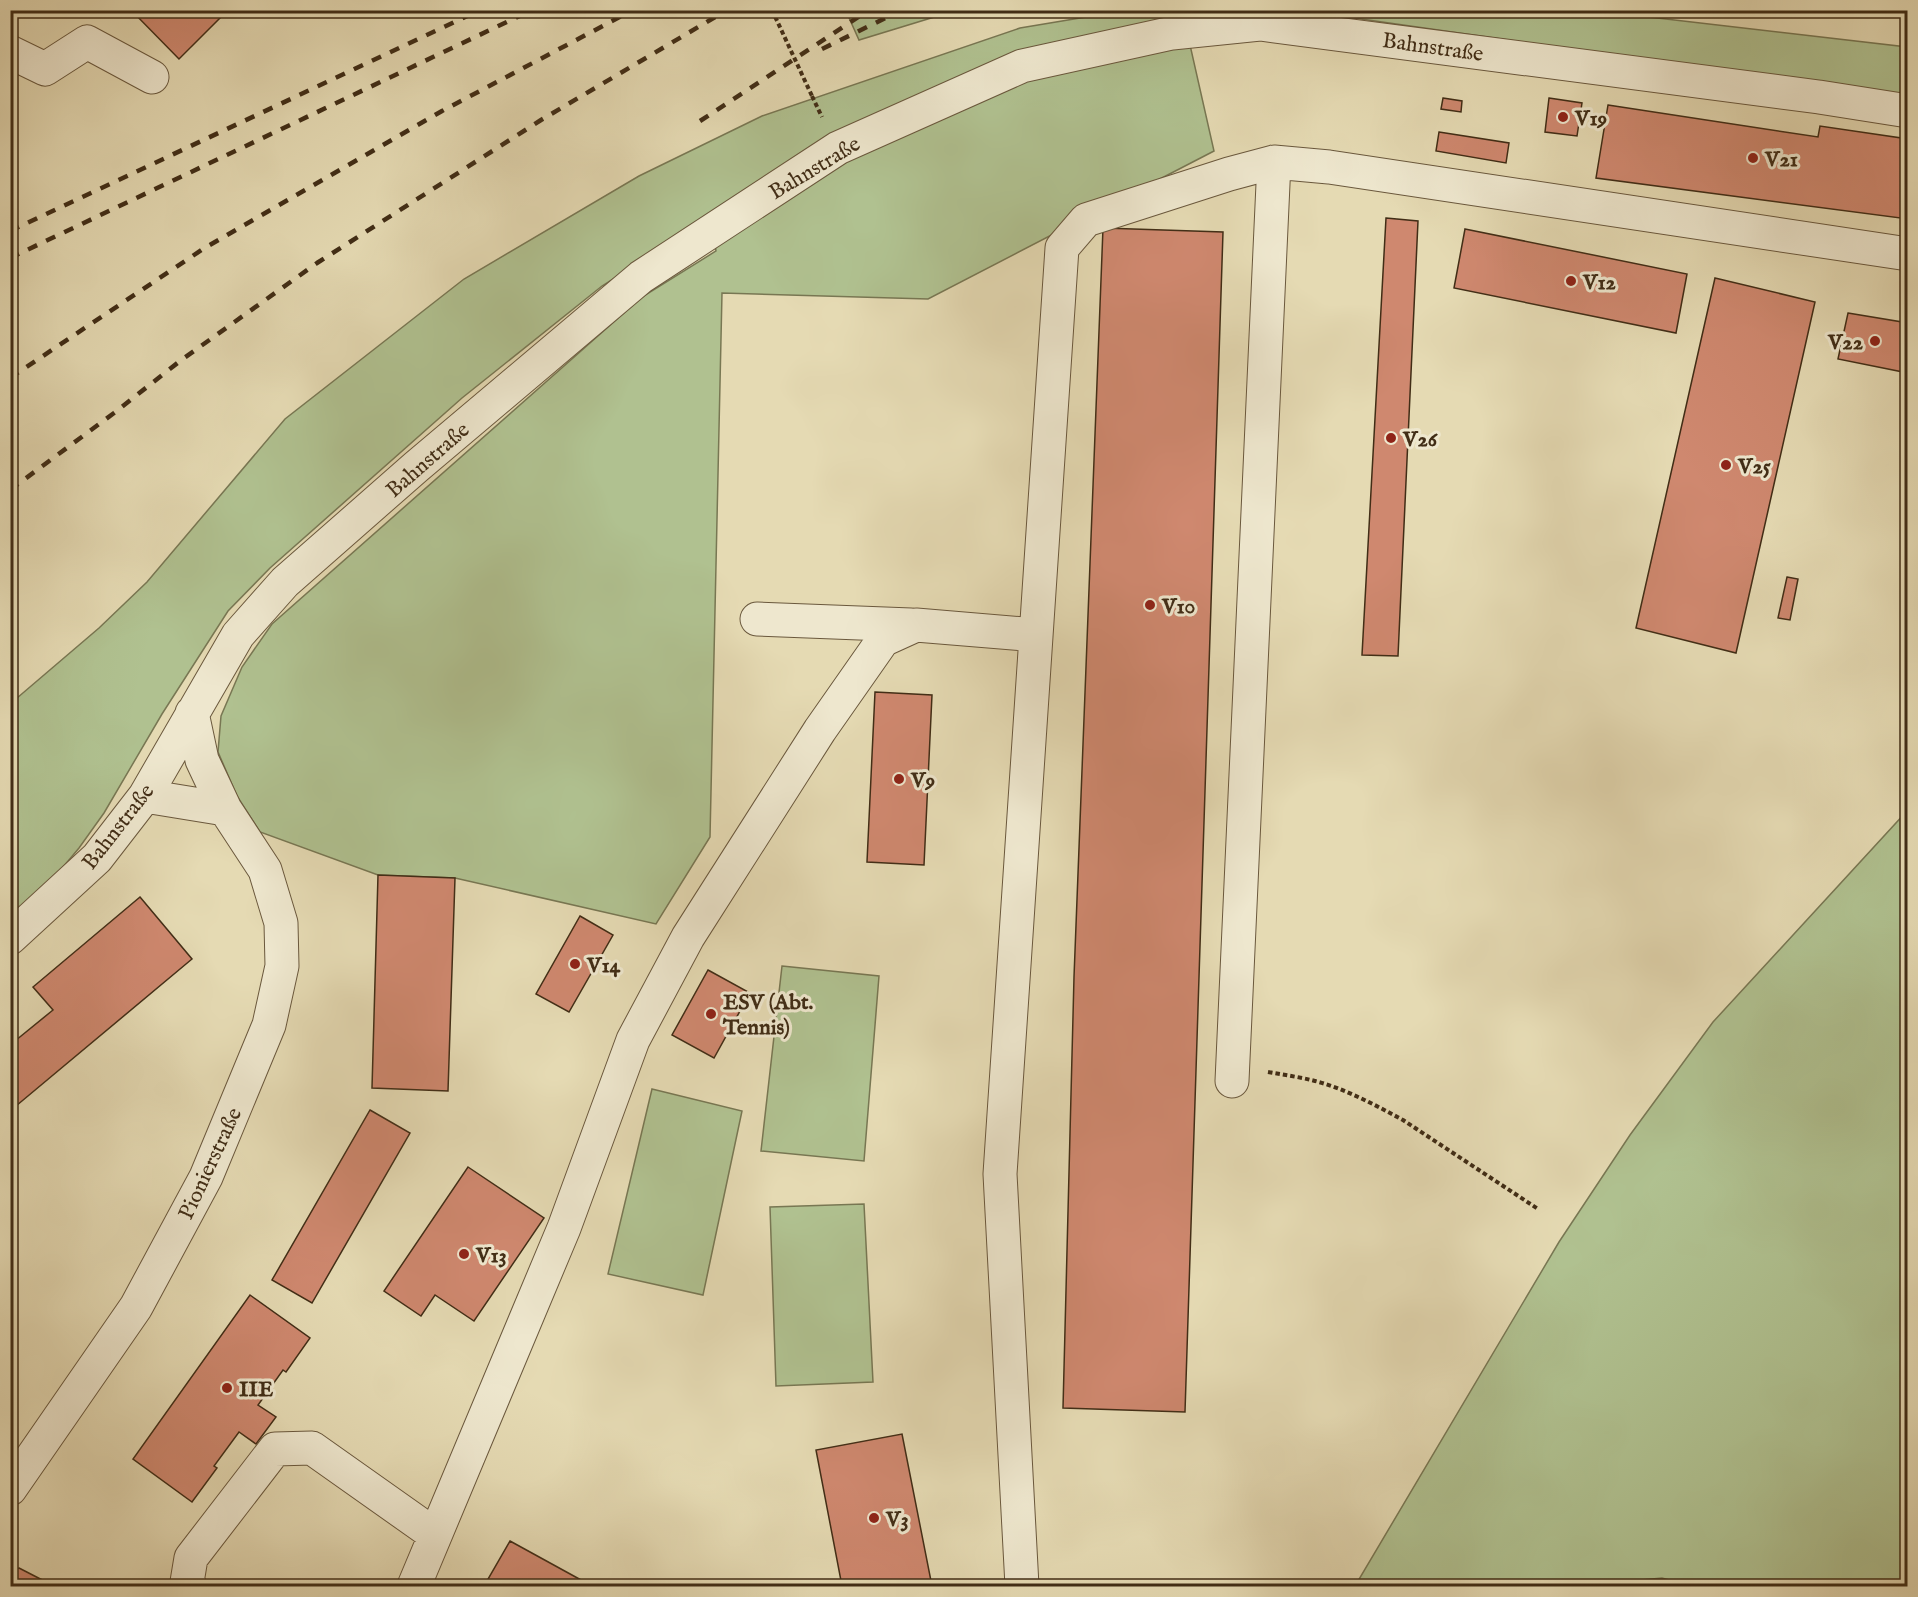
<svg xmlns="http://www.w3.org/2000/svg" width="1918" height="1597" font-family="'IM FELL English',serif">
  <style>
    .green { fill: #b0c190; stroke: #787753; stroke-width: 1.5 }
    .building { fill: #cf886f; stroke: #412d16; stroke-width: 1.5 }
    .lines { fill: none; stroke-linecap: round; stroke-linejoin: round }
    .minor-casing { stroke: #6a583d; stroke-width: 35 }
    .path { stroke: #412d16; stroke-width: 4; stroke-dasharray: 4.5 3; stroke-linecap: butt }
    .minor { stroke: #eee7ce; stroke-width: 33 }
    .rail { stroke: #412d16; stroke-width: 4.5; stroke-dasharray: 10 10; stroke-linecap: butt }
    .path-bridge { stroke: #412d16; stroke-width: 4; stroke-dasharray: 4.5 3; stroke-linecap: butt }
    .poi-dot { fill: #8f2418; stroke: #eee7ce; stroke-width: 2 }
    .labels { text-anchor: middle; stroke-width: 6; stroke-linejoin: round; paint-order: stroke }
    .street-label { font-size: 22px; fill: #412d16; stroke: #eee7ce }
    .poi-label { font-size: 22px; font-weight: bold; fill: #412d16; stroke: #eee7ce; text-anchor: start }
  </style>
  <rect width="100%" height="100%" fill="#e5dab3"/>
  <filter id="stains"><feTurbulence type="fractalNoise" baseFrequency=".00333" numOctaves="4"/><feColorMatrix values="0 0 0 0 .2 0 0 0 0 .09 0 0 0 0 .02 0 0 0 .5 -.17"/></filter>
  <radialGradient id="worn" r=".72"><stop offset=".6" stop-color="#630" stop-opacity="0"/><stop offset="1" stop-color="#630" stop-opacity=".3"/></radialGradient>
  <!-- green -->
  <path class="green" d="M846,11H954L859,40Z
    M1122,11H1270L1190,45L1214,151L928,299L722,293L710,837L656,924L455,878L378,875L260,832L237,796L218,752L221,716L242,667L272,624L642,297L716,251L710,217L602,286L462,398L270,568L228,611L162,714L104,813L79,848L53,879L11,917L10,704L99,628L147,582L285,419L464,279L639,176L762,116L1020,28Z
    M1305,11H1597L1907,47V97Z
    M1907,811V1586H1690L1662,1578L1579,1586H1355L1559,1242L1630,1135L1713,1022Z
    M782,966L879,976L864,1161L761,1151Z
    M652,1089L742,1111L703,1295L608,1274Z
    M864,1204L873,1382L776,1386L770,1207Z"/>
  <!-- building -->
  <path class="building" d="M131,10H228L179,59Z
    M1443,98L1462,101L1461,112L1441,109Z
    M1549,98L1582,103L1577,136L1545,132Z
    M1608,105L1818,137L1820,126L1908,139V219L1596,178Z
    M1439,132L1509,143L1506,163L1436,151Z
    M1386,218L1418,221L1398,656L1362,655Z
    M1103,228L1223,232L1185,1412L1063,1408L1074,977Z
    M1465,229L1687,274L1676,333L1454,288Z
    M1715,278L1815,302L1736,653L1636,628Z
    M1848,313L1908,323V373L1838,359Z
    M1907,395H1908V412L1904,411Z
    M1787,577L1798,579L1790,620L1778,618Z
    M875,692L932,695L924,865L867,862Z
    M378,875L455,878L448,1091L372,1088Z
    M140,897L192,959L10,1111V1045L53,1010L33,987Z
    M580,916L613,935L569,1012L536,994Z
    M708,970L750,993L714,1058L672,1035Z
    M370,1110L410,1133L312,1303L272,1280Z
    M468,1167L544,1218L474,1321L435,1295L421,1316L384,1291Z
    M250,1295L310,1338L286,1372L283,1370L258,1405L276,1417L256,1444L239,1432L214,1466L217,1468L192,1502L133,1459Z
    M902,1434L932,1586H842L816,1450Z
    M510,1541L592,1586H484Z
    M19,1568L54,1586H10V1571Z"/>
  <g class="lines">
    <defs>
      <path id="minor" d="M10,52L45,69L87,42L152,77
        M757,619L911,625
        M192,713L202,760L225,809
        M10,938L97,858L145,796L238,635L285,582L416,467L641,277L838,148L1022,66L1172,33L1260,24L1819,97L1908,111
        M1232,1081L1274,162
        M10,1489L136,1307L206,1177L269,1025L282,966L281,923L265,870L225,809L145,796
        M190,1586L187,1582L191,1558L275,1449L312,1448L435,1535
        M414,1586L564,1228L633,1040L688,937L820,730L883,640L916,625L1036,635
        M1022,1586L1000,1174L1062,248L1086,220L1229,174L1274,162L1329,167L1908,254"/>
    </defs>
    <!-- minor casing -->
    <use href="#minor" class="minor-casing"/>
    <!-- path -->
    <path class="path" d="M812,96L822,117
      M1268,1072C1284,1075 1300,1077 1315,1081C1346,1089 1375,1105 1403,1120L1538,1209"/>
    <!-- minor -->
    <use href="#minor" class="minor"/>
    <!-- rail -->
    <path class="rail" d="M822,49L902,10
      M700,121L869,10
      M10,231L480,10
      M10,258L532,10
      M10,378L203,249L442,111L633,10
      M10,490L114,413L180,361L317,263L541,120L727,10"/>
    <!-- path-bridge -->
    <path class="path-bridge" d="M772,10L812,96"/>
  </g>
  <!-- markers -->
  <g class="poi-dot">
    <circle cx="1563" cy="117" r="6"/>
    <circle cx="1753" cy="158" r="6"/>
    <circle cx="1571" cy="281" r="6"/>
    <circle cx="1875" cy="341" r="6"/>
    <circle cx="1391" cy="438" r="6"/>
    <circle cx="1726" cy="465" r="6"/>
    <circle cx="1150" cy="605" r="6"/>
    <circle cx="899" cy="779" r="6"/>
    <circle cx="575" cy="964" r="6"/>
    <circle cx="711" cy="1014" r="6"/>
    <circle cx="464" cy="1254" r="6"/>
    <circle cx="227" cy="1388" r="6"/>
    <circle cx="874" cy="1518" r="6"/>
  </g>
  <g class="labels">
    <!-- street labels -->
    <g class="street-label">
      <text transform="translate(1433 46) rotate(8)" y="8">Bahnstraße</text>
      <text transform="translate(814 167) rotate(-31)" y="8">Bahnstraße</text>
      <text transform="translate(427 459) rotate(-41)" y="8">Bahnstraße</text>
      <text transform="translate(117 826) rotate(-52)" y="8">Bahnstraße</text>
      <text transform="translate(209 1163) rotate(-65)" y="8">Pionierstraße</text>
    </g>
    <!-- poi labels -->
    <g class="poi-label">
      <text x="1575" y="125">V19</text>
      <text x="1765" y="166">V21</text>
      <text x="1583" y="289">V12</text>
      <text x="1863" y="349" text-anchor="end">V22</text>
      <text x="1403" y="446">V26</text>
      <text x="1738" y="473">V25</text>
      <text x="1162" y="613">V10</text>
      <text x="911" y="787">V9</text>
      <text x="587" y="972">V14</text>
      <text x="723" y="1009">ESV (Abt.<tspan x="723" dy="25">Tennis)</tspan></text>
      <text x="476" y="1262">V13</text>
      <text x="239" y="1396">IIE</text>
      <text x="886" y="1526">V3</text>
    </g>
  </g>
  <!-- margin -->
  <rect width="1918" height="1597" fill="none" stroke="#e5dab3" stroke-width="36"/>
  <rect x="12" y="12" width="1894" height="1573" fill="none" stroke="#412d16" stroke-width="3"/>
  <rect x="18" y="18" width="1882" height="1561" fill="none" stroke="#412d16" stroke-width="1.5"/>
  <rect width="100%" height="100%" filter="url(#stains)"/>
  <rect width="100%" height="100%" fill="url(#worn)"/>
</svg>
